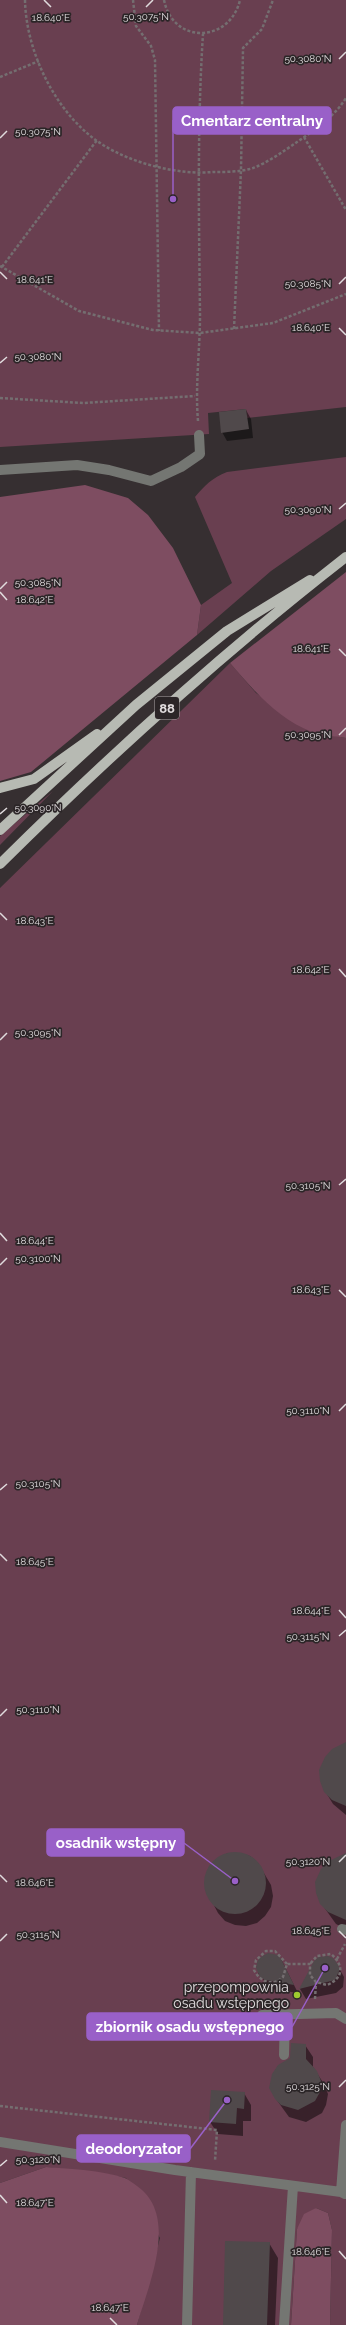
<svg xmlns="http://www.w3.org/2000/svg" width="346" height="2325" font-family="Raleway,sans-serif">
  <style>
    .green { fill: #693f50 }
    .forest { fill: #7e4d61 }
    .shadow { fill: #0007 }
    .building { fill: #50494b }
    .lines { fill: none; stroke-linecap: round; stroke-linejoin: round }
    .path { stroke: #746e70; stroke-width: 2.5; stroke-dasharray: 3 2; stroke-linecap: butt }
    .minor { stroke: #747672; stroke-width: 10 }
    .major { stroke: #b7bab3; stroke-width: 10 }
    .ticks { fill: none; stroke: #e0dbdd; stroke-width: 1.5 }
    .poi-dot { fill: #9eca2f; stroke: #2b2527; stroke-width: 1.5 }
    .labels { text-anchor: middle; stroke-width: 3.5; stroke-linejoin: round; paint-order: stroke }
    .shield { fill: #2b2527; stroke: #aaa4a6; stroke-width: 1 }
    .shield-label { font-size: 13px; font-weight: bold; fill: #e0dbdd }
    .poi-label { font-size: 14px; fill: #e0dbdd; stroke: #2b2527; text-anchor: end }
    .ticks-label { font-size: 10px; text-anchor: middle; fill: #e0dbdd; stroke: #2b2527; stroke-width: 3.5; stroke-linejoin: round; paint-order: stroke }
    .leader { fill: none; stroke: #9960c8; stroke-width: 1.5 }
    .callout-dot { fill: #9960c8; stroke: #2b2527; stroke-width: 1.5 }
    .callout { fill: #9960c8; stroke: #9960c8; stroke-width: 1.5 }
    .callout-label { font-size: 15px; text-anchor: middle; font-weight: bold; fill: #fff }
  </style>
  <rect width="100%" height="100%" fill="#362f31"/>
  <!-- green -->
  <path class="green" d="M0,0H346V407L247,418L246,409L208,413L209,434L0,447Z
    M346,457V519L271,571L197,635L201,605L232,583L195,497C205,485 212,478 227,472Z
    M230,663L256,693L313,732L346,738V2325H330L332,2230L328,2213L316,2208L297,2229L291,2325H137L160,2238L126,2178L106,2174L46,2167L0,2183V888Z
    M53,791L0,845V836Z"/>
  <!-- forest -->
  <path class="forest" d="M85,485L128,498L148,515L173,548L201,605L197,635L31,772L0,781V497Z
    M346,572V738C335,736 322,736 312,732C278,719 254,691 230,663Z
    M46,2167C72,2169 100,2170 125,2178C129,2180 133,2183 137,2186C180,2216 148,2286 137,2325H0V2183Z
    M316,2208L328,2213L332,2230L330,2325H291L297,2229L304,2214Z"/>
  <!-- shadow -->
  <path class="shadow" d="M246,410L251,419L253,438L227,441L222,432Z
    M346,1745V1815L333,1804L325,1791Z
    M228,1853H239L250,1856L258,1863L271,1885L273,1896L271,1907L265,1916L257,1923L246,1926L235,1925L225,1921L218,1913L206,1890V1876L210,1866L218,1858Z
    M346,1857V1929L336,1924L321,1903Z
    M319,1958L338,1966L344,1977L343,1987L336,1993L306,1999L300,1989Z
    M281,1959L298,1993L271,1989L258,1973Z
    M305,2045L313,2057V2067L324,2084L328,2094L326,2105L322,2113L306,2122L289,2117L276,2099L291,2059Z
    M244,2093L251,2105V2121H243V2136L218,2134L210,2122Z
    M269,2243L278,2258L275,2325H224Z"/>
  <!-- building -->
  <path class="building" d="M246,409L249,429L221,433L219,412Z
    M346,1742V1806L332,1800L324,1792L320,1781L319,1770L325,1757L332,1749Z
    M204 1883a31 31 0 1 1 62 0a31 31 0 1 1-62 0Z
    M346,1853V1920L328,1912L320,1904L316,1893L315,1882L321,1869L329,1861Z
    M268,1953L278,1955L281,1959L294,1985L265,1980L260,1977L256,1968L257,1963L259,1958Z
    M328,1956L333,1958L339,1966V1971L335,1980L299,1989L314,1961L318,1957Z
    M291,2043L306,2044V2059L317,2071L321,2081L320,2092L315,2101L298,2110L281,2105L275,2099L269,2088L272,2074L278,2065L290,2058Z
    M211,2090L245,2092L244,2109L237,2108L236,2124L209,2122Z
    M225,2241L270,2242L267,2325H223Z"/>
  <g class="lines">
    <!-- path -->
    <path class="path" d="M25,0C26,53 57,116 103,145C134,164 178,175 213,172C226,172 241,172 253,168C267,163 284,151 297,142C316,129 334,117 346,98
      M133,0L136,26L151,46L155,60L159,331
      M164,0C173,45 230,43 240,0
      M0,77L39,61
      M304,137L346,210
      M0,266L79,311L153,330L200,333L273,323L346,294
      M2,267L97,140
      M234,329L241,170L243,48L262,29L273,0
      M0,398L83,403L195,396
      M198,421C195,385 200,350 200,315C199,221 197,127 203,34
      M337,1959L345,1944
      M287,1964L275,1951H266L256,1960L254,1970C260,1982 273,1987 283,1977L287,1964H310V1975L316,1982L327,1985C344,1978 344,1965 331,1954L317,1956L310,1964
      M315,1999L316,1982
      M0,2106L217,2130L215,2161"/>
    <!-- minor -->
    <path class="minor" d="M0,470L77,465L109,470L151,481L181,467L200,454L199,435
      M342,1929L346,1930
      M262,2015L336,2013L346,2019
      M284,2055L285,2014
      M0,2142L175,2170L341,2192
      M345,2194L341,2192L346,2125
      M187,2325L191,2172
      M284,2325L293,2186"/>
    <!-- major -->
    <path class="major" d="M0,788L34,779L97,734
      M0,830L136,705L227,631L310,580
      M0,864C109,756 225,651 346,557"/>
  </g>
  <!-- ticks -->
  <path class="ticks" d="M44,0L51,7M146,7L153,0M339,59L346,52M0,138L7,131M0,272L7,279M339,284L346,277M339,328L346,335M0,363L7,357M339,509L346,503M0,589L7,582M0,592L7,600M339,649L346,656M339,735L346,728M0,814L7,808M0,913L7,920M339,969L346,977M0,1040L7,1033M339,1185L346,1179M0,1233L7,1241M0,1265L7,1258M339,1290L346,1297M339,1411L346,1404M0,1490L7,1484M0,1554L7,1561M339,1610L346,1618M339,1636L346,1630M0,1716L7,1709M339,1862L346,1855M0,1875L7,1882M339,1931L346,1938M0,1941L7,1934M339,2087L346,2080M0,2166L7,2160M0,2195L7,2203M339,2251L346,2259M110,2318L117,2325"/>
  <!-- markers -->
  <circle class="poi-dot" cx="297" cy="1995" r="4"/>
  <g class="labels">
    <!-- shield labels -->
    <rect class="shield" x="155" y="697" width="24" height="22" rx="3"/>
    <g class="shield-label">
      <text x="167" y="713">88</text>
    </g>
    <!-- poi labels -->
    <g class="poi-label">
      <text x="289" y="1992">przepompownia<tspan x="289" dy="16">osadu wstępnego</tspan></text>
    </g>
  </g>
  <g class="ticks-label">
    <text x="146" y="20">50.3075°N</text>
    <text x="51" y="21">18.640°E</text>
    <text x="308" y="62">50.3080°N</text>
    <text x="38" y="135">50.3075°N</text>
    <text x="35" y="283">18.641°E</text>
    <text x="308" y="287">50.3085°N</text>
    <text x="311" y="331">18.640°E</text>
    <text x="38" y="360">50.3080°N</text>
    <text x="308" y="513">50.3090°N</text>
    <text x="38" y="586">50.3085°N</text>
    <text x="35" y="603">18.642°E</text>
    <text x="311" y="652">18.641°E</text>
    <text x="308" y="738">50.3095°N</text>
    <text x="38" y="811">50.3090°N</text>
    <text x="35" y="924">18.643°E</text>
    <text x="311" y="973">18.642°E</text>
    <text x="38" y="1036">50.3095°N</text>
    <text x="308" y="1189">50.3105°N</text>
    <text x="35" y="1244">18.644°E</text>
    <text x="38" y="1262">50.3100°N</text>
    <text x="311" y="1293">18.643°E</text>
    <text x="308" y="1414">50.3110°N</text>
    <text x="38" y="1487">50.3105°N</text>
    <text x="35" y="1565">18.645°E</text>
    <text x="311" y="1614">18.644°E</text>
    <text x="308" y="1640">50.3115°N</text>
    <text x="38" y="1713">50.3110°N</text>
    <text x="308" y="1865">50.3120°N</text>
    <text x="35" y="1886">18.646°E</text>
    <text x="311" y="1934">18.645°E</text>
    <text x="38" y="1938">50.3115°N</text>
    <text x="308" y="2090">50.3125°N</text>
    <text x="38" y="2163">50.3120°N</text>
    <text x="35" y="2206">18.647°E</text>
    <text x="311" y="2255">18.646°E</text>
    <text x="110" y="2311">18.647°E</text>
  </g>
  <!-- callouts -->
  <path class="leader" d="M173 199L173 120M235 1881L184 1843M325 1968L292 2027M227 2100L190 2149"/>
  <g class="callout-dot">
    <circle cx="173" cy="199" r="4"/>
    <circle cx="235" cy="1881" r="4"/>
    <circle cx="325" cy="1968" r="4"/>
    <circle cx="227" cy="2100" r="4"/>
  </g>
  <g class="callout">
    <rect x="173" y="107" width="158" height="27" rx="4"/>
    <rect x="47" y="1829" width="137" height="27" rx="4"/>
    <rect x="87" y="2013" width="205" height="27" rx="4"/>
    <rect x="77" y="2135" width="113" height="27" rx="4"/>
  </g>
  <g class="callout-label">
    <text x="252" y="126">Cmentarz centralny</text>
    <text x="116" y="1848">osadnik wstępny</text>
    <text x="190" y="2032">zbiornik osadu wstępnego</text>
    <text x="134" y="2154">deodoryzator</text>
  </g>
</svg>
